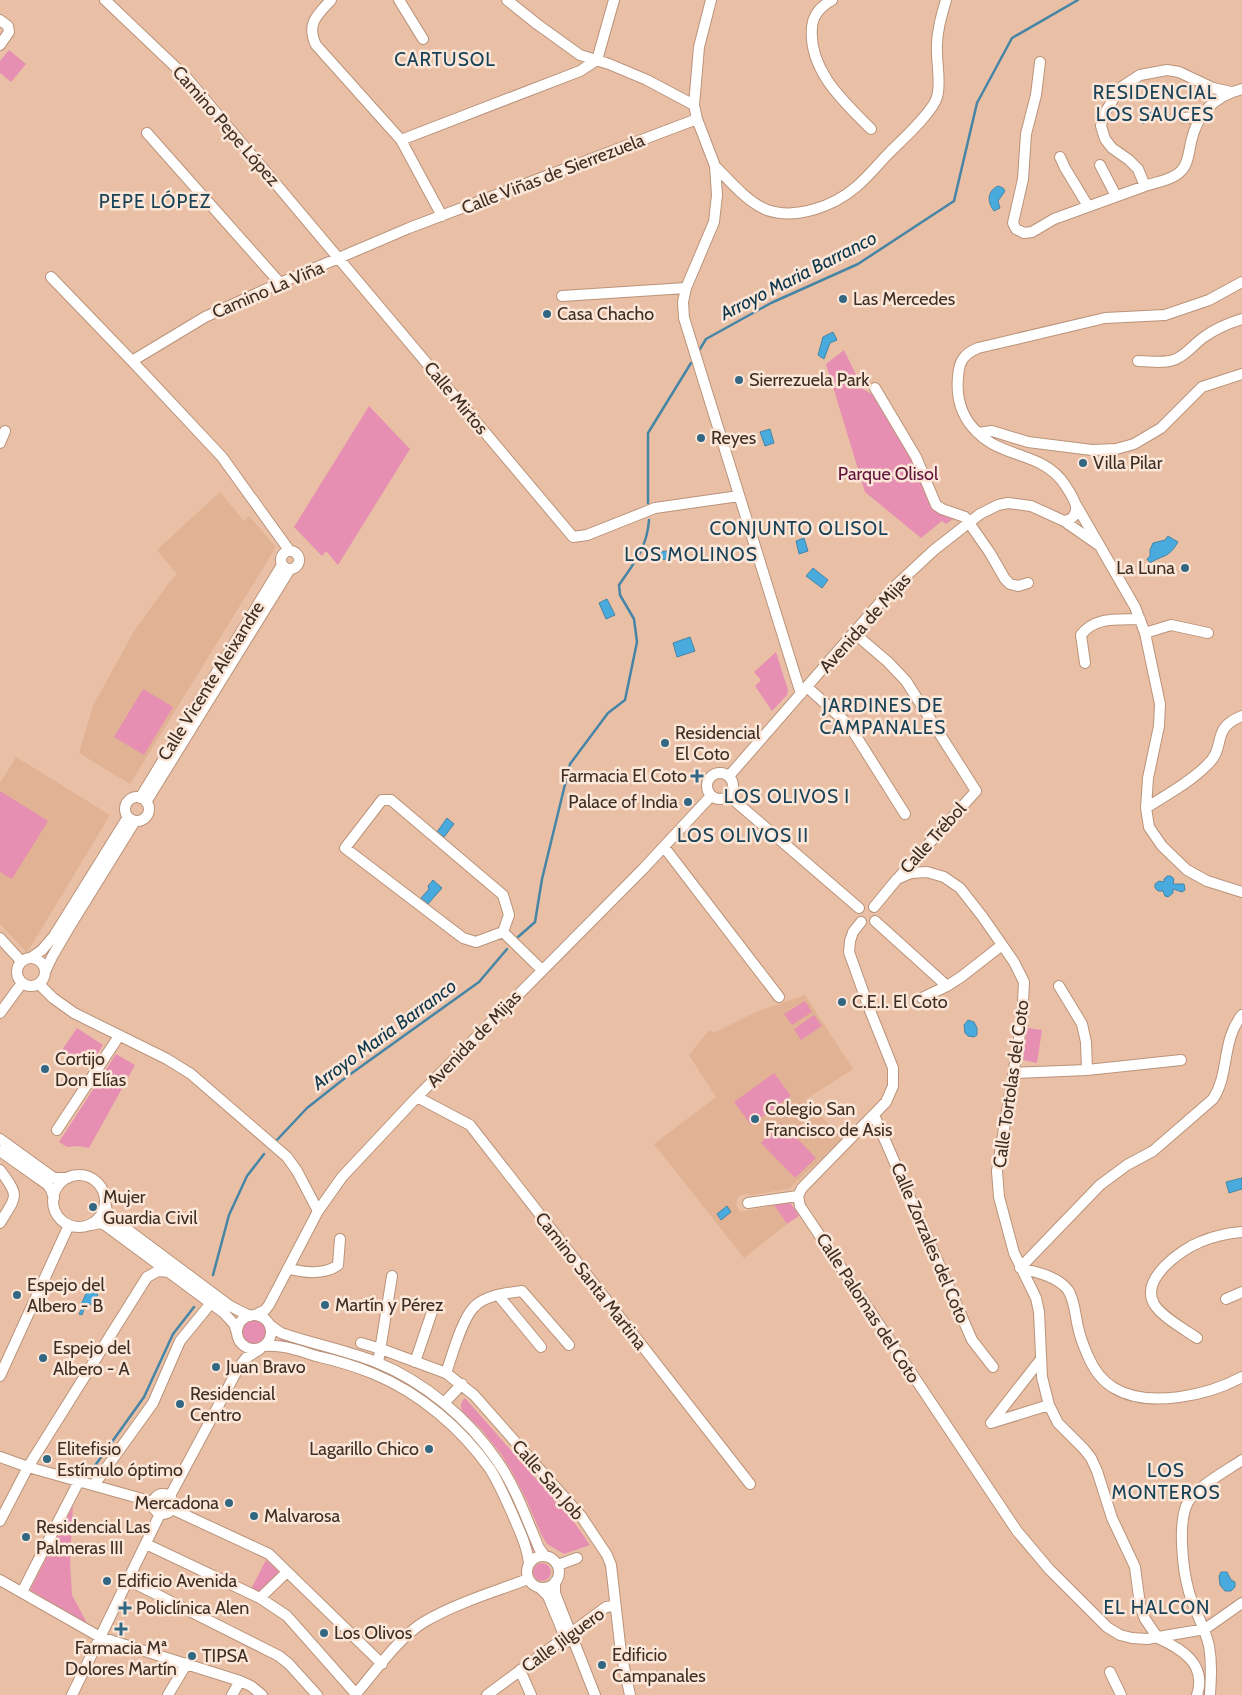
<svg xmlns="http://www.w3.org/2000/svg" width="1242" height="1695" font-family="Cabin,sans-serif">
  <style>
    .built { fill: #e1b293 }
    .green { fill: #e78fb3 }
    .water { fill: #49aadd; stroke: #4685a6 }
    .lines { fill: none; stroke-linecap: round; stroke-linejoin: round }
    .stream { stroke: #4685a6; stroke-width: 2.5 }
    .minor-casing { stroke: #ba937a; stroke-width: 12 }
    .minor { stroke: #fff; stroke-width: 10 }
    .poi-dot { fill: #326783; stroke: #fbe6d8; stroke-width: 2 }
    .labels { text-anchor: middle; stroke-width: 5; stroke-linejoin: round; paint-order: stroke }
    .street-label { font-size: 18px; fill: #3e2e24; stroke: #fbe6d8 }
    .poi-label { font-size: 18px; fill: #3e2e24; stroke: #fbe6d8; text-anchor: start }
    .park-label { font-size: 18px; fill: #62133b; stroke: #fbe6d8 }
    .neighbourhood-label { font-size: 19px; letter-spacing: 1px; fill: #184258; stroke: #fbe6d8 }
    .water-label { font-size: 19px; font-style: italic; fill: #0d374c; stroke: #fbe6d8 }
  </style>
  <rect width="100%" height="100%" fill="#e9c0a6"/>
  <!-- built -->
  <path class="built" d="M220,492L244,521L249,516L276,547L130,784L79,753L93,706L134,631L172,579L177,574L157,550Z
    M16,757L110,815L27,953L0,924V783Z
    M805,995L853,1069L805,1100L843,1138L789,1189L751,1195L745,1194L738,1197L736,1205L741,1212L774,1205L787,1224L744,1258L654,1144L716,1097L689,1055L709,1030L713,1033L758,1011Z"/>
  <!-- green -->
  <path class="green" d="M9,50L26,64L11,82L0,73V61Z
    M844,350L863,389L877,397L917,469L927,498L933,508L944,516L953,519L946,524L942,521L921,538L865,492L826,364Z
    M369,406L410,449L338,565L326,551L322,556L294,527Z
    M776,652L788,690L787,695L772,711L755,686L761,680L754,672Z
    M143,689L173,707L144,755L114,737Z
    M0,791L48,821L12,879L0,872Z
    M805,1001L812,1012L792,1025L784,1014Z
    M814,1015L822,1026L801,1040L794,1029Z
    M77,1028L103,1045L89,1067L62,1050Z
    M1027,1028L1042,1030L1037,1063L1023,1060Z
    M116,1054L135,1065L89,1148L78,1146L67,1147L59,1142Z
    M774,1073L791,1096L751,1125L734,1102Z
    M782,1123L816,1158L795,1178L761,1143Z
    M790,1202L799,1216L787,1224L774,1205Z
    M242 1332a12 12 0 1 1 24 0a12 12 0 1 1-24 0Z
    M281,1338C313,1346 345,1354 376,1366C423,1386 466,1422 495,1464C512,1490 523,1521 535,1550L532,1551L470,1438L375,1370L338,1356L280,1341Z
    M465,1398L574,1522L590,1545L564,1554L547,1544L541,1534L527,1501L512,1472L501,1454L481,1429L462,1411C460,1405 461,1402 465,1398Z
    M73,1506L70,1562L72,1595L88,1625L30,1590Z
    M266,1560L280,1573L261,1594L251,1589Z
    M533 1572a9 9 0 1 1 18 0a9 9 0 1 1-18 0Z"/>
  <!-- water -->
  <path class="water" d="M1149,109L1154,116L1143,124L1138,117Z
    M998,186L1003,188L1005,191L998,201L1000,208L994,211C987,202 987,191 998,186Z
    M833,332L837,340L830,343L824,359L818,355L823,337Z
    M770,429L774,443L765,446L760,432Z
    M1168,536L1178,542C1168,559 1164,554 1150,563L1147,559L1150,556V550L1153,543L1165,540Z
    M804,538L808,551L799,554L796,541Z
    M668,551L669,559L652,560L651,552Z
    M813,568L828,580L822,588L806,576Z
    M607,599L615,615L606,619L599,603Z
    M690,637L695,651L677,657L673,643Z
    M447,818L454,824L444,837L437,832Z
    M1167,876H1171L1174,879L1173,884H1184L1185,890L1182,892L1173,889V893L1168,897L1165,896L1163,891H1158L1155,888V884L1159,881L1164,882V879Z
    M433,880L442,888L428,904L421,898L429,889L428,886Z
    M968,1020L974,1022L977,1028V1035L974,1037L968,1036L965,1033L964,1025Z
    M1242,1178V1189L1229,1193L1226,1182Z
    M727,1206L731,1212L721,1220L717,1214Z
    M88,1289L98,1294L94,1303L89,1305L88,1308L85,1307L82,1315L79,1314L83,1306L81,1305Z
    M1221,1572H1227L1231,1580L1235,1582V1587L1231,1591H1225L1220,1585L1219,1576Z"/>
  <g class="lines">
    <!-- stream -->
    <path class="stream" d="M700,349L706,339L771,303L858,264L954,201L977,103L1012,38L1078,0
      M648,503V433L691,363
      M518,937L535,922L542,879L570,764L608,713L625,700L637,642L634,619L620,595L619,585C634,563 647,548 649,520
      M276,1141L307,1108L345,1078L479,982L507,949
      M213,1275L229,1215L247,1176L264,1154
      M89,1474L144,1397L173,1334L194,1307"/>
    <defs>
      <path id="minor" d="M105,0L186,77L573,537L587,535L655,508L739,496
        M331,0C317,15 306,24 316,45L401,140L442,216
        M399,0L423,39
        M507,0L537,24L580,55L609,64L647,80L694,105
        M711,0L699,47L694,105L697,119L715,166L717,195L714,222L686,288L683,302L684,318L801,694
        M832,0C821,6 813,15 812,27C808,70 844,102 871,129
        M0,20L8,26L9,32L0,45
        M1040,62L1036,95L1026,134L1023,179L1013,223L1016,229L1024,233L1032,232L1054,219L1145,186
        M1231,92L1213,88L1179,72L1167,70L1140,75L1120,88L1103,116L1101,126L1105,139L1112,148L1129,160L1138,169L1145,186C1156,182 1173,180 1181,171C1188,164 1189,152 1191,142C1197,114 1214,96 1242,89
        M1184,118L1201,116
        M147,133L280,283
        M401,140L580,71L597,60L614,0
        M1060,157L1065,168L1088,206
        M1100,165L1116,196
        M715,166C730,181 747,202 767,210C796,220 834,206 856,187C868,177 879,163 890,152C902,140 933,112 937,97C941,83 937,67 937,52C936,34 941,17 946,0
        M51,277L132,361L222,457L289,550
        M562,296L686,288
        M132,361L205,317L280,283L409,228L697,119
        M1138,361C1150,361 1165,364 1176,359C1187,354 1194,344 1204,337C1215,329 1229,323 1242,319
        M875,388L916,457L936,505L942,509L965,517L990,553L1005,579L1010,584L1018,586L1028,583
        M978,433L992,431L1028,442L1092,450L1116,449L1134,444L1161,428L1202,387L1242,374
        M0,443L5,431
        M1075,503L1135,607L1145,633L1160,704L1159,726L1148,778L1146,808L1149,827L1162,846L1187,870L1207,881L1242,892
        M1064,521C1072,520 1077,515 1076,506C1074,498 1069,491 1065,485C1044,452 1004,459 978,433C962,418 956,398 958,377C959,362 963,354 978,348L1105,318L1165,315L1209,300L1242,282
        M281 560a9 9 0 1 1 18 0a9 9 0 1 1-18 0Z
        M854,633L888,662L906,681L976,791L899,877
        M1145,633L1171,625L1208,633
        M1085,663L1081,635C1095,616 1118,620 1140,619
        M807,687L849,725L905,814
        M707 786a13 13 0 1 1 26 0a13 13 0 1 1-26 0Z
        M729,776L891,590L934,550L980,514L998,505L1008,503L1031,506L1064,521L1100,546
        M729,796L859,908
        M125 809a12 12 0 1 1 24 0a12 12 0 1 1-24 0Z
        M140,798L282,565
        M382,800H391L503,895L509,915L503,932L476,942L463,938L345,848Z
        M146,802L290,569
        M1146,808C1166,795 1189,783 1206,766C1228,747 1209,729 1242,716
        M664,847L779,997
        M874,907L897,879L911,873L927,872L944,877L960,888L982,916L1014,962L1024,982L1022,1021L997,1171L999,1197L1014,1253L1036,1298L1039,1312L1042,1377L1049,1405L1058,1423L1084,1449L1091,1458L1097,1471L1112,1518L1135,1567L1140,1605L1145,1619L1158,1638
        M875,921L947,986L961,977L1002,945
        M861,922L853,932L850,941L849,952L869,1008L893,1068V1086L886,1102L802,1188L798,1196L800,1206L1017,1531L1049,1569L1107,1627L1120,1635L1132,1638L1147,1639L1205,1629L1242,1603
        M503,932L542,970
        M0,938L21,961
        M32,957L42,950L54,936L128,817
        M17 972a14 14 0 1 1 28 0a14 14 0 1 1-28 0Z
        M45,972L52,957L70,926L135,821
        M39,984L53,998L74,1013L167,1059L191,1074L287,1157L297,1171L318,1211
        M1059,986L1082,1024L1086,1042L1087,1070
        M922,998L947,986
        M0,1013L22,983
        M1242,1015C1221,1041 1230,1073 1213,1099L1153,1151L1127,1165L1100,1185L1020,1268C1036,1272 1057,1276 1068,1290C1075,1301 1075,1315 1078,1327C1080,1337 1084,1347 1088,1356C1093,1368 1102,1381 1114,1388C1149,1409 1209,1395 1242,1377
        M1013,1073L1087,1070L1181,1060
        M417,1097L470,1125L750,1484
        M874,1115L972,1340L993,1367
        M57,1130L119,1036
        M0,1139L54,1178H68
        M0,1151L48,1185L51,1190L54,1198
        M0,1170C20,1197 17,1195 0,1223
        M53 1201a26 26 0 1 1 52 0a26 26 0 1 1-52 0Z
        M105,1202L107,1211L116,1221L230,1306L250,1316
        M748,1203L798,1196
        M91,1225L100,1223L105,1225L224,1313L234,1324L237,1333
        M288,1268C303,1273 325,1275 338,1265L340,1239
        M498,1295L541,1347
        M1226,1299L1242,1292
        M237 1332a17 17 0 1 1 34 0a17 17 0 1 1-34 0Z
        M255,1315L265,1310L269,1305L318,1211L342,1177L417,1097L643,869L711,796
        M270,1325L281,1333C313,1344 345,1350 376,1362C425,1382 469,1419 498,1462C516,1488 527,1520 539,1548L544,1555
        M1197,1338C1184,1329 1162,1317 1154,1304C1140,1279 1180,1250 1200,1242C1214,1236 1228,1233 1242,1232
        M361,1343L381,1349L446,1373L474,1395L581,1516L607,1555L611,1565L621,1653L630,1695
        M265,1346C283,1344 302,1352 320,1357C338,1361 357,1367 374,1374C420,1393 462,1429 490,1469C499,1483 505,1498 512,1513C519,1530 527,1545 529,1563
        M415,1362L434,1306
        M378,1363L392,1276
        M446,1373C452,1356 462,1319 474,1307C485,1295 507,1293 522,1291L569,1345
        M0,1376L69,1225
        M444,1403L462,1384
        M991,1423L1041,1359
        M991,1423L1049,1405
        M0,1457L28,1467L153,1502
        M94,1485L153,1403L180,1341L211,1303
        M153 1504a10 10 0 1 1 20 0a10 10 0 1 1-20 0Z
        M170,1496L239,1367L246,1358L260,1349
        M172,1509L269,1554L382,1664
        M0,1521L28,1467L147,1277L158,1271L169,1272
        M146,1544L260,1598L287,1616L356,1694
        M527 1572a16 16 0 1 1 32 0a16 16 0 1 1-32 0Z
        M558,1565L577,1558
        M0,1580L100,1637L240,1681L251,1686L262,1695
        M128,1580L279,1656L289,1664L317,1695
        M555,1582V1593L560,1606L595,1695
        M540,1588L548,1596L567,1642
        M22,1592L79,1481
        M260,1598L287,1572
        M1158,1638C1182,1649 1207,1664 1197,1695
        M520,1670L531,1695
        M1110,1672L1121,1695
        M72,1695L160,1514
        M168,1695L187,1663
        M232,1695L240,1681
        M355,1695C374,1673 399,1637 424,1622C456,1603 494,1592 528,1579
        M487,1695L606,1607L615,1606
        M1210,1695C1211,1678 1212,1662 1209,1646C1205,1627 1194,1611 1189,1592C1183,1571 1177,1522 1188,1502C1198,1486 1226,1471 1242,1460"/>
    </defs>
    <!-- minor casing -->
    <use href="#minor" class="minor-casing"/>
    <!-- minor -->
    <use href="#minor" class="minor"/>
  </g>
  <!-- markers -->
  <g class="poi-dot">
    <circle cx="843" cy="299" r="5"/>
    <circle cx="547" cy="314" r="5"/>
    <circle cx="739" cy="380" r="5"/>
    <circle cx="701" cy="438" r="5"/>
    <circle cx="1083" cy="463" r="5"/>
    <circle cx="1185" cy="568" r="5"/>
    <circle cx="665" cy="743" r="5"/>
    <path d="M694.5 768.5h5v5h5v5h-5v5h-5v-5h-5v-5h5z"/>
    <circle cx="688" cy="802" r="5"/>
    <circle cx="842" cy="1002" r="5"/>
    <circle cx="45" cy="1069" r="5"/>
    <circle cx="755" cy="1119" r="5"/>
    <circle cx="93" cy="1207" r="5"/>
    <circle cx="17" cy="1295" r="5"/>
    <circle cx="325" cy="1305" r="5"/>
    <circle cx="43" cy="1358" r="5"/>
    <circle cx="216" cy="1367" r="5"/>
    <circle cx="180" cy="1404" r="5"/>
    <circle cx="429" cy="1449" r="5"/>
    <circle cx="47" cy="1459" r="5"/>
    <circle cx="229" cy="1503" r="5"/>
    <circle cx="254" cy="1516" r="5"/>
    <circle cx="26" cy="1537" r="5"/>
    <circle cx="107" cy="1581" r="5"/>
    <path d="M122.5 1600.5h5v5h5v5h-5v5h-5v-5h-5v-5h5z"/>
    <path d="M118.5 1621.5h5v5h5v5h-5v5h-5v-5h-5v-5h5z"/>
    <circle cx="324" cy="1633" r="5"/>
    <circle cx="192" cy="1656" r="5"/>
    <circle cx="602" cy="1665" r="5"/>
  </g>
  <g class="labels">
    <!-- street labels -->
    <g class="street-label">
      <text transform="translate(226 126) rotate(49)" y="6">Camino Pepe López</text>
      <text transform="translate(553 174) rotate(-21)" y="6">Calle Viñas de Sierrezuela</text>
      <text transform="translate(268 290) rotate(-23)" y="6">Camino La Viña</text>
      <text transform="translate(456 398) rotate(50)" y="6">Calle Mirtos</text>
      <text transform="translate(865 623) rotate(-48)" y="6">Avenida de Mijas</text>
      <text transform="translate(211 681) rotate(-58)" y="6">Calle Vicente Aleixandre</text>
      <text transform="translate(933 838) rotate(-48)" y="6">Calle Trébol</text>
      <text transform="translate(474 1039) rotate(-46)" y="6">Avenida de Mijas</text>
      <text transform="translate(1011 1084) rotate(-82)" y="6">Calle Tortolas del Coto</text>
      <text transform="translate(930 1243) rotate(67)" y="6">Calle Zorzales del Coto</text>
      <text transform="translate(591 1281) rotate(52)" y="6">Camino Santa Martina</text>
      <text transform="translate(868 1308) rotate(57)" y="6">Calle Palomas del Coto</text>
      <text transform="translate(548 1480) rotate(49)" y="6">Calle San Job</text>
      <text transform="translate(563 1640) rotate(-36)" y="6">Calle Jilguero</text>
    </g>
    <!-- poi labels -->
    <g class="poi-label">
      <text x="853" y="305">Las Mercedes</text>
      <text x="557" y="320">Casa Chacho</text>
      <text x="749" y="386">Sierrezuela Park</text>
      <text x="711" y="444">Reyes</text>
      <text x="1093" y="469">Villa Pilar</text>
      <text x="1175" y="574" text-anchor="end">La Luna</text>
      <text x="675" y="739">Residencial<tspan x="675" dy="21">El Coto</tspan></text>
      <text x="687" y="782" text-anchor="end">Farmacia El Coto</text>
      <text x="678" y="808" text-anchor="end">Palace of India</text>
      <text x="852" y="1008">C.E.I. El Coto</text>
      <text x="55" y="1065">Cortijo<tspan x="55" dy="21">Don Elías</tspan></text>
      <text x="765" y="1115">Colegio San<tspan x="765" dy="21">Francisco de Asis</tspan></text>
      <text x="103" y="1203">Mujer<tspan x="103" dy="21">Guardia Civil</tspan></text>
      <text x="27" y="1291">Espejo del<tspan x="27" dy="21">Albero - B</tspan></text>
      <text x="335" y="1311">Martín y Pérez</text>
      <text x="53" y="1354">Espejo del<tspan x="53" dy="21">Albero - A</tspan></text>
      <text x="226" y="1373">Juan Bravo</text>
      <text x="190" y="1400">Residencial<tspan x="190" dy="21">Centro</tspan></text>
      <text x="57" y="1455">Elitefisio<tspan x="57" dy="21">Estímulo óptimo</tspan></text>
      <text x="419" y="1455" text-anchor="end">Lagarillo Chico</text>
      <text x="219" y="1509" text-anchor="end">Mercadona</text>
      <text x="264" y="1522">Malvarosa</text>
      <text x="36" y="1533">Residencial Las<tspan x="36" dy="21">Palmeras III</tspan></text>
      <text x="117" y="1587">Edificio Avenida</text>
      <text x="136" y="1614">Policlínica Alen</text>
      <text x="334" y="1639">Los Olivos</text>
      <text x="121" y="1654" text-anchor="middle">Farmacia Mª<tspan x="121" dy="21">Dolores Martín</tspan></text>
      <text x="612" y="1661">Edificio<tspan x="612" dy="21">Campanales</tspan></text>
      <text x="202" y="1662">TIPSA</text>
    </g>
    <!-- park labels -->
    <g class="park-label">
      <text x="888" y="480">Parque Olisol</text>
    </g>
    <!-- neighbourhood labels -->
    <g class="neighbourhood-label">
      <text x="445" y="66">CARTUSOL</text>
      <text x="1155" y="99">RESIDENCIAL<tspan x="1155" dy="22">LOS SAUCES</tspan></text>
      <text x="155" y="208">PEPE LÓPEZ</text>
      <text x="799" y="535">CONJUNTO OLISOL</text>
      <text x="691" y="561">LOS MOLINOS</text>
      <text x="883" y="712">JARDINES DE<tspan x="883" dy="22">CAMPANALES</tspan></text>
      <text x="787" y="803">LOS OLIVOS I</text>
      <text x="743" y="842">LOS OLIVOS II</text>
      <text x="1166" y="1477">LOS<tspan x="1166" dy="22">MONTEROS</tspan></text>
      <text x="1157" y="1614">EL HALCON</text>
    </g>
    <!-- water labels -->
    <g class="water-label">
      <text transform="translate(798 275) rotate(-27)" y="7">Arroyo Maria Barranco</text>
      <text transform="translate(384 1034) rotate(-36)" y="7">Arroyo Maria Barranco</text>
    </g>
  </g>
</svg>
